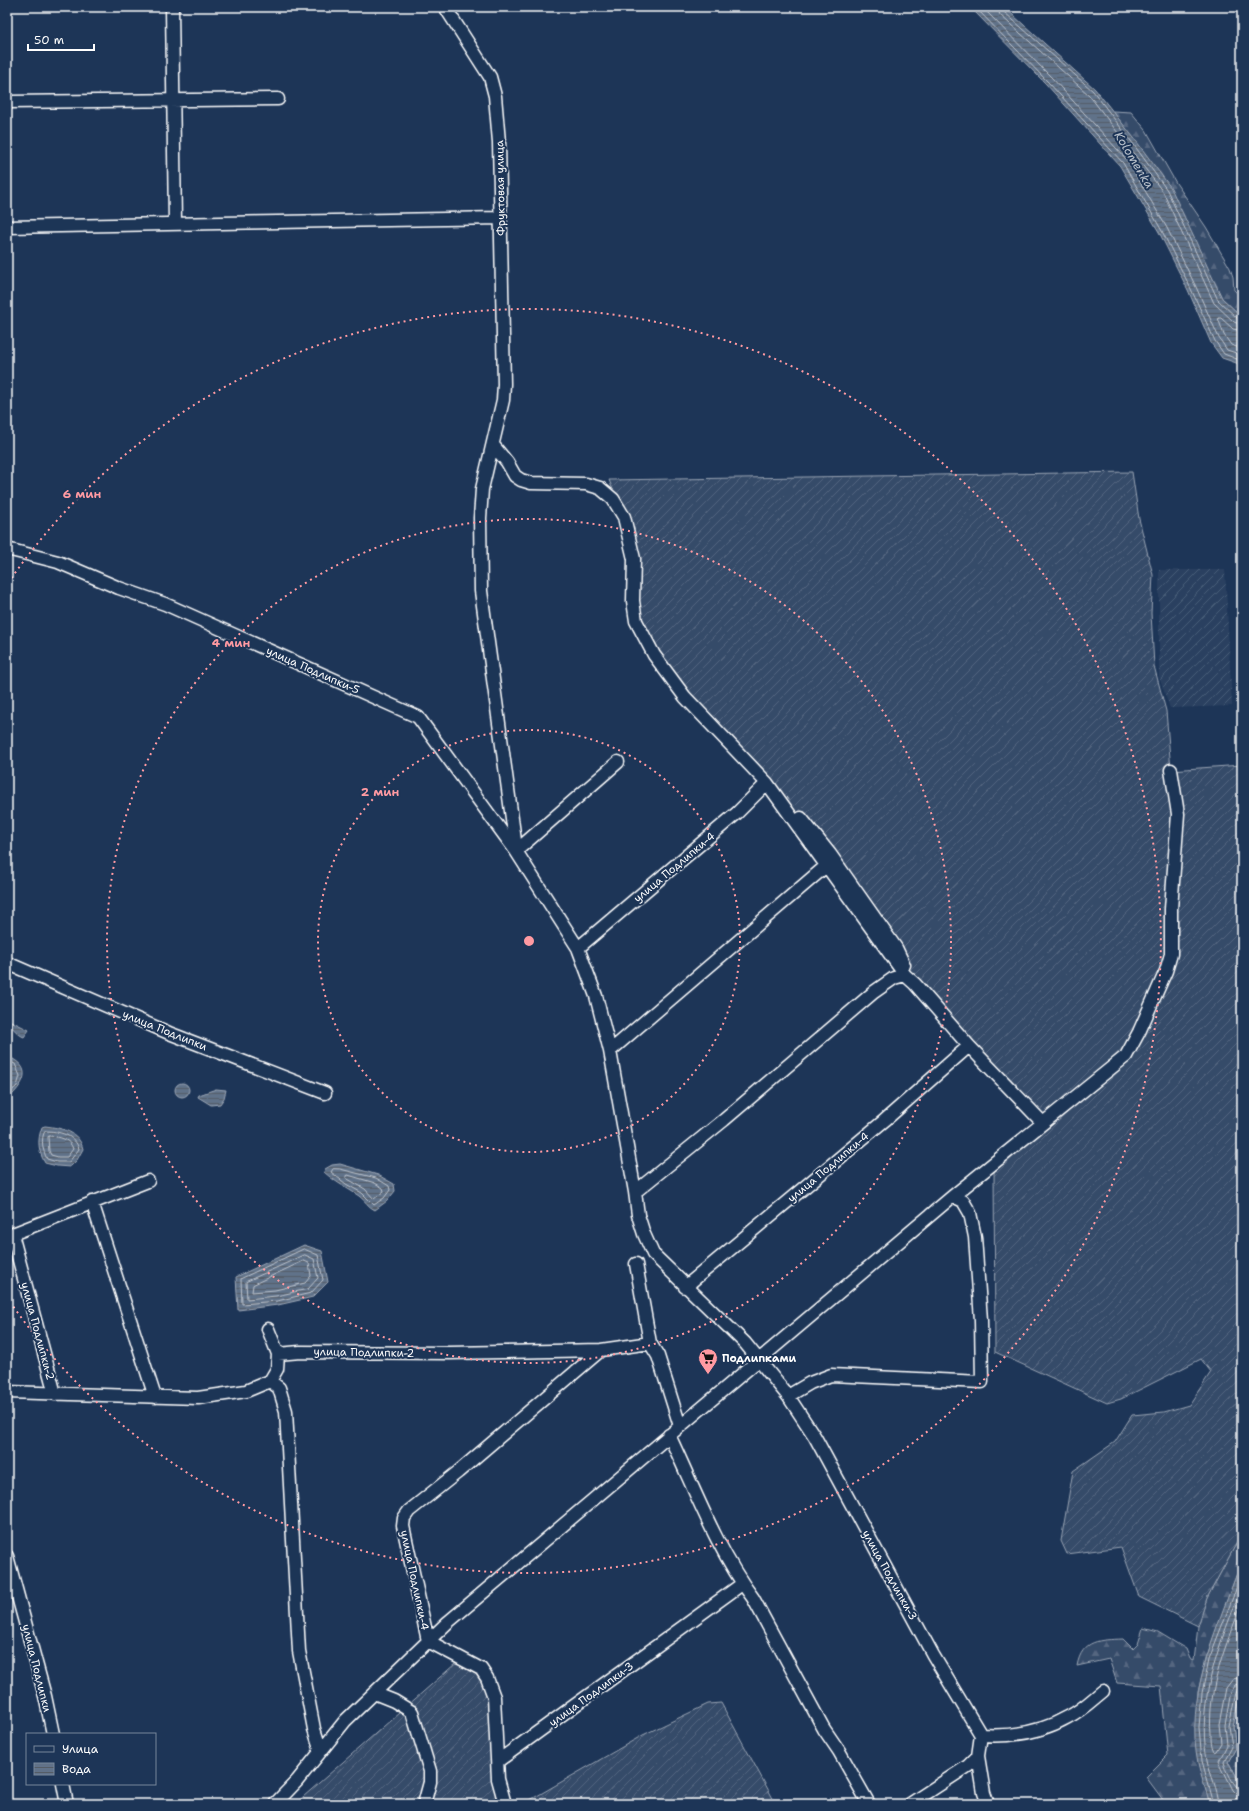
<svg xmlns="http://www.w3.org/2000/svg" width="1249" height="1811" font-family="'Shantell Sans',sans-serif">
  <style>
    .industrial { fill: url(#industrial-furrows) }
    .forest { fill: url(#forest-firs); stroke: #9aa5b4 }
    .garden { fill: url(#garden-furrows); stroke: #9aa5b4 }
    .water { fill: url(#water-rules); stroke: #a0aab8 }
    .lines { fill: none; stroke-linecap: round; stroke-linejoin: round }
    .shore { stroke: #c0c7d0; stroke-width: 1 }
    .minor-casing { stroke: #fff; stroke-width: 15 }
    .minor { stroke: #1d3557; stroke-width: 12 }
    .ring { fill: none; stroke: #ff9aa2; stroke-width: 2; stroke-dasharray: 2 4 }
    .labels { text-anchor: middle; stroke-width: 4; stroke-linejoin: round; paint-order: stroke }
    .street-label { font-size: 11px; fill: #fff; stroke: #1d3557 }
    .poi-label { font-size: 11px; font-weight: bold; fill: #fff; stroke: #1d3557; text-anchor: start }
    .water-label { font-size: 12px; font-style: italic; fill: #b8c0ca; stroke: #1d3557 }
    .centre { fill: #ff9aa2; stroke: #1d3557; stroke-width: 2 }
    .ring-label { font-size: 12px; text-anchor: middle; font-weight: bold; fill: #ff9aa2; stroke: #1d3557; stroke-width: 4; stroke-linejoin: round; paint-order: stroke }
  </style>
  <defs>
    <pattern id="industrial-furrows" width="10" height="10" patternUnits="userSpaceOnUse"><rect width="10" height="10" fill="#2a4161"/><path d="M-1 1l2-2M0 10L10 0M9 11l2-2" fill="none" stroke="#4a5e79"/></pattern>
    <pattern id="forest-firs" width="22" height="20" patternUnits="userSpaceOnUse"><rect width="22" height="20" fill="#364b69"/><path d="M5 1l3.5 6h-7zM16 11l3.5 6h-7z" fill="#546680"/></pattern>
    <pattern id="garden-furrows" width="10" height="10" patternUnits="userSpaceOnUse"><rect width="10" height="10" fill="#364b69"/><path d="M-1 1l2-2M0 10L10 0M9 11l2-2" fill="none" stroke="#546680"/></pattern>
    <pattern id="water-rules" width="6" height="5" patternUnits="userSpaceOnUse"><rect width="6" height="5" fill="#617289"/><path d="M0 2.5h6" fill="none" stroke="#555d67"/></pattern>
  </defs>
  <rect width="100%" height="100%" fill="#1d3557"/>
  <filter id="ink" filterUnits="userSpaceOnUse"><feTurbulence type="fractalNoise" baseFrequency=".025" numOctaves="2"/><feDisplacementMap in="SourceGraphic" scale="8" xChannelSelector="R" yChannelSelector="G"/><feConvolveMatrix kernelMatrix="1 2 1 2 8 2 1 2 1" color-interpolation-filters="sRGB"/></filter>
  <g filter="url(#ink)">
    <!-- industrial -->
    <path class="industrial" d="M1159,570H1225L1232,706L1170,708L1159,677Z"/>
    <!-- forest -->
    <path class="forest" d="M1113,111L1131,112L1146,130L1176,183L1206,227L1230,268L1233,277L1234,290L1242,298V313L1240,315L1222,298L1198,250Z
      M1242,1533V1565L1236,1576L1206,1658L1198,1692V1762L1210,1804H1166L1146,1777L1168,1755L1161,1686L1117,1683L1109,1659L1077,1666C1082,1639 1100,1640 1123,1639L1133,1649L1138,1644L1143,1628L1158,1632L1186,1649L1190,1659L1194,1661L1198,1626L1207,1598Z
      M1242,1683V1788L1228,1761L1236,1747L1233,1727Z"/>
    <!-- garden -->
    <path class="garden" d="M1132,472L1139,519L1153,575L1151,613L1154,666L1166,711L1171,770L1242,765V1533L1207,1598L1198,1626L1139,1597L1121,1547L1067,1554L1061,1541L1073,1471L1115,1442L1132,1415L1164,1412L1189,1405L1211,1372L1201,1359L1121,1399L1107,1403L995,1352L994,1164L1043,1123L935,1008L767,783L675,677L637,615L624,517L609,480Z
      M468,1662L487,1678L505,1804H295L455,1664Z
      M721,1703L776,1804H523L643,1735L708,1704Z"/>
    <!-- water -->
    <path class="water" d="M970,7H1004L1095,89L1134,138L1171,188L1222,298L1242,317V365L1222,358L1211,343L1188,290L1159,232L1120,166L1046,84Z
      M9,1020L29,1030L24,1037C18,1035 14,1029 9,1024Z
      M7,1056C35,1068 24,1084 7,1100Z
      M175 1090a7 7 0 1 1 14 0a7 7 0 1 1-14 0Z
      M216,1089L226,1090L224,1098L220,1104L211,1105L198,1097L199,1095Z
      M45,1126C61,1128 79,1131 83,1149L77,1160L70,1167L57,1166L45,1163C38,1151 37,1140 42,1127Z
      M340,1164L378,1175L394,1184L395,1191L387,1201L375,1210C368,1207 365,1200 359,1196C347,1188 335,1182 324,1172L325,1169L332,1165Z
      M304,1245L322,1251L328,1282L313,1297L278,1305L238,1310L236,1277Z
      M1242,1565V1683L1233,1727L1236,1747L1228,1761L1242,1788V1804H1210C1206,1790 1201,1777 1198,1763C1185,1698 1214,1635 1236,1576Z"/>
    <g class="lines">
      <!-- shore -->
      <path class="shore" d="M975,7L1048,82L1123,163L1162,231L1191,289L1215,341L1224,354L1242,361
        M982,7L1052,78L1127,160L1167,228L1196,287L1219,338L1227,350L1242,355
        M997,7L1000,15L1089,95L1163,192L1214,303L1234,322L1242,325
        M1002,7L1004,12L1093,91L1131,141L1167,190L1218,300L1238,319L1242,320
        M1242,331L1233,329L1221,318H1218L1224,335L1231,345L1242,349
        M7,1060L15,1064L20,1076L17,1086L7,1095
        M45,1131C59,1131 75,1135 79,1149L69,1162H57L47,1159C43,1151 40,1139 45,1131Z
        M50,1136C60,1137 70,1139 73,1149L67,1157H58L51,1155L49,1151L48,1137Z
        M340,1169L376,1178L389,1186L390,1190L384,1198L374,1205L362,1193L346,1184L331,1172L333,1169Z
        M348,1175L375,1183L383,1188L384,1191L374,1199L365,1189L346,1178V1176Z
        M304,1249L318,1255L323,1280L311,1293L277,1301L242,1304L241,1279Z
        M305,1255L314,1259L318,1278L308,1289L276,1296L247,1299L246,1282Z
        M304,1261L309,1263L311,1276L305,1283L275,1290L252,1292L253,1285Z
        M1242,1603C1226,1645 1207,1689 1211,1734C1211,1740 1211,1747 1214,1752L1216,1751L1221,1743L1219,1724L1226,1688L1233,1679L1242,1677
        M1242,1683L1235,1685L1231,1691L1225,1725L1227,1745L1219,1761L1233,1790L1237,1794L1242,1795
        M1242,1688L1238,1689L1236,1692L1229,1727L1232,1746L1224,1761C1226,1769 1233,1788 1242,1790
        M1214,1804L1202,1761L1199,1727L1202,1693L1209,1659L1242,1574
        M1219,1804C1218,1789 1210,1775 1207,1760C1196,1698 1220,1643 1242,1587"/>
      <defs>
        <path id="minor" d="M172,7L175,223
          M445,7L490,77L495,96L499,142L504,384L503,400L482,489L480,518L481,591L516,848
          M7,102L278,99
          M7,227L501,218
          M493,445L507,462L515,476L521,480L531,483L586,484L600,488L613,499L624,517L634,559L633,601L636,621L654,655L685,697L767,783L905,975L915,984L969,1046L1043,1123
          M7,549L58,562L119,588L165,604L418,717L516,851L578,948L596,996L610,1051L635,1192L638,1215L644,1234L653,1254L745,1343L788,1396L815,1437L933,1655L981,1735L978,1756L968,1766L910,1804
          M801,818L830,854L896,948L904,965
          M516,851L618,762
          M578,948L737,813L767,783
          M7,963L169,1033L325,1093
          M610,1051L826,866
          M635,1192L724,1120L874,992L894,978L905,975
          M92,1202L155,1397
          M636,1264L650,1343L658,1356L680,1426
          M685,1287L885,1120L969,1046
          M278,1354L300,1352L450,1353L601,1350L650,1343
          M270,1381L279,1388L286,1411L299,1651L314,1729L321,1751
          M7,1392L198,1398L246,1391L270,1381L277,1369L278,1354L268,1329
          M55,1394L13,1238L15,1233L148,1181
          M788,1396L810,1383L831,1375L982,1382L981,1320L975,1237L970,1213L963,1201L953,1196
          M669,1435C695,1490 717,1550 753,1598L824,1729L839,1751L869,1804
          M7,1556L45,1696L53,1734
          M428,1641L403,1526L404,1518L409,1511L458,1472L601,1350
          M428,1641L481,1669L487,1678L494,1697L498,1779L505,1804
          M374,1693L394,1701L412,1712L430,1771V1782L424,1804
          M981,1735C1011,1737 1042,1732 1068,1717C1081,1711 1092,1700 1103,1691
          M978,1756L984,1793L988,1804
          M498,1761L742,1584
          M63,1784L67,1804
          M275,1804L297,1781L345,1721L447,1623L953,1196L1126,1056L1139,1032L1166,971L1171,954V909L1178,814L1171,770"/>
      </defs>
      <!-- minor casing -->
      <use href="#minor" class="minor-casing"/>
      <!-- minor -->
      <use href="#minor" class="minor"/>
    </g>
  </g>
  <!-- distance rings -->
  <g class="ring">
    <circle cx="529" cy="941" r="211"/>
    <circle cx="529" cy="941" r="422"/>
    <path d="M8 583A632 632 0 1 1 8 1299"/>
  </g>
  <!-- icons -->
  <defs>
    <symbol id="supermarket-pin" viewBox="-11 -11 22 30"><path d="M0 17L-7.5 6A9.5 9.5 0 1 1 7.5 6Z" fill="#ff9aa2" stroke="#1d3557"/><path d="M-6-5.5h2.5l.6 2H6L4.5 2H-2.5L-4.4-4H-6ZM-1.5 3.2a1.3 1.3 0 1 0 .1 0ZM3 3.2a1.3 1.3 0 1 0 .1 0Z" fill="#111"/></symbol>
  </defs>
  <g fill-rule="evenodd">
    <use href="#supermarket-pin" x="697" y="1347" width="22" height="30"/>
  </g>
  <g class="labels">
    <!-- street labels -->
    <g class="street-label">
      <text transform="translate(500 188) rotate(-91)" y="4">Фруктовая улица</text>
      <text transform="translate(313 670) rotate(24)" y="4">улица Подлипки-5</text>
      <text transform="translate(674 867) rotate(-40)" y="4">улица Подлипки-4</text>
      <text transform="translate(165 1030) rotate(22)" y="4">улица Подлипки</text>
      <text transform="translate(828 1167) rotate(-40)" y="4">улица Подлипки-4</text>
      <text transform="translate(38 1331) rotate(75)" y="4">улица Подлипки-2</text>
      <text transform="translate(364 1352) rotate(1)" y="4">улица Подлипки-2</text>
      <text transform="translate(890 1575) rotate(61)" y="4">улица Подлипки-3</text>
      <text transform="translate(415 1580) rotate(78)" y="4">улица Подлипки-4</text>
      <text transform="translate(37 1668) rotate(76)" y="4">улица Подлипки</text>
      <text transform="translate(591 1694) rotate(-36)" y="4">улица Подлипки-3</text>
    </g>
    <!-- poi labels -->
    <g class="poi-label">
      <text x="722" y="1362">Подлипками</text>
    </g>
    <!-- water labels -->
    <g class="water-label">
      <text transform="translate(1134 160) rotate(59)" y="4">Kolomenka</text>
    </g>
  </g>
  <circle cx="529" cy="941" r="6" class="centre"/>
  <g class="ring-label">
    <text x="82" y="498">6 мин</text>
    <text x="231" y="647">4 мин</text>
    <text x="380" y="796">2 мин</text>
  </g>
  <!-- margin -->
  <rect width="1249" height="1811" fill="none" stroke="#1d3557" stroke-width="24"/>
  <rect x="12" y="12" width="1225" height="1787" fill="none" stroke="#fff" stroke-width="1.5" filter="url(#ink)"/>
  <!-- legend -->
  <rect x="26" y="1733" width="130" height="52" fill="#1d3557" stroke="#77869a"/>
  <rect x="34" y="1746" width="20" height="6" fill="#1d3557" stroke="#77869a"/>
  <text x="62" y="1753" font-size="12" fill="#ffffff">Улица</text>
  <rect x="34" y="1763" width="20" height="12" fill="url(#water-rules)" stroke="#77869a"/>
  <text x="62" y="1773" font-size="12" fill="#ffffff">Вода</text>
  <!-- scale -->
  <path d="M28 44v6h66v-6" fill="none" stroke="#ffffff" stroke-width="2"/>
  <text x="34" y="44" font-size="12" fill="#ffffff" stroke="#1d3557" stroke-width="3" paint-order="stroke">50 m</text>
</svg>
